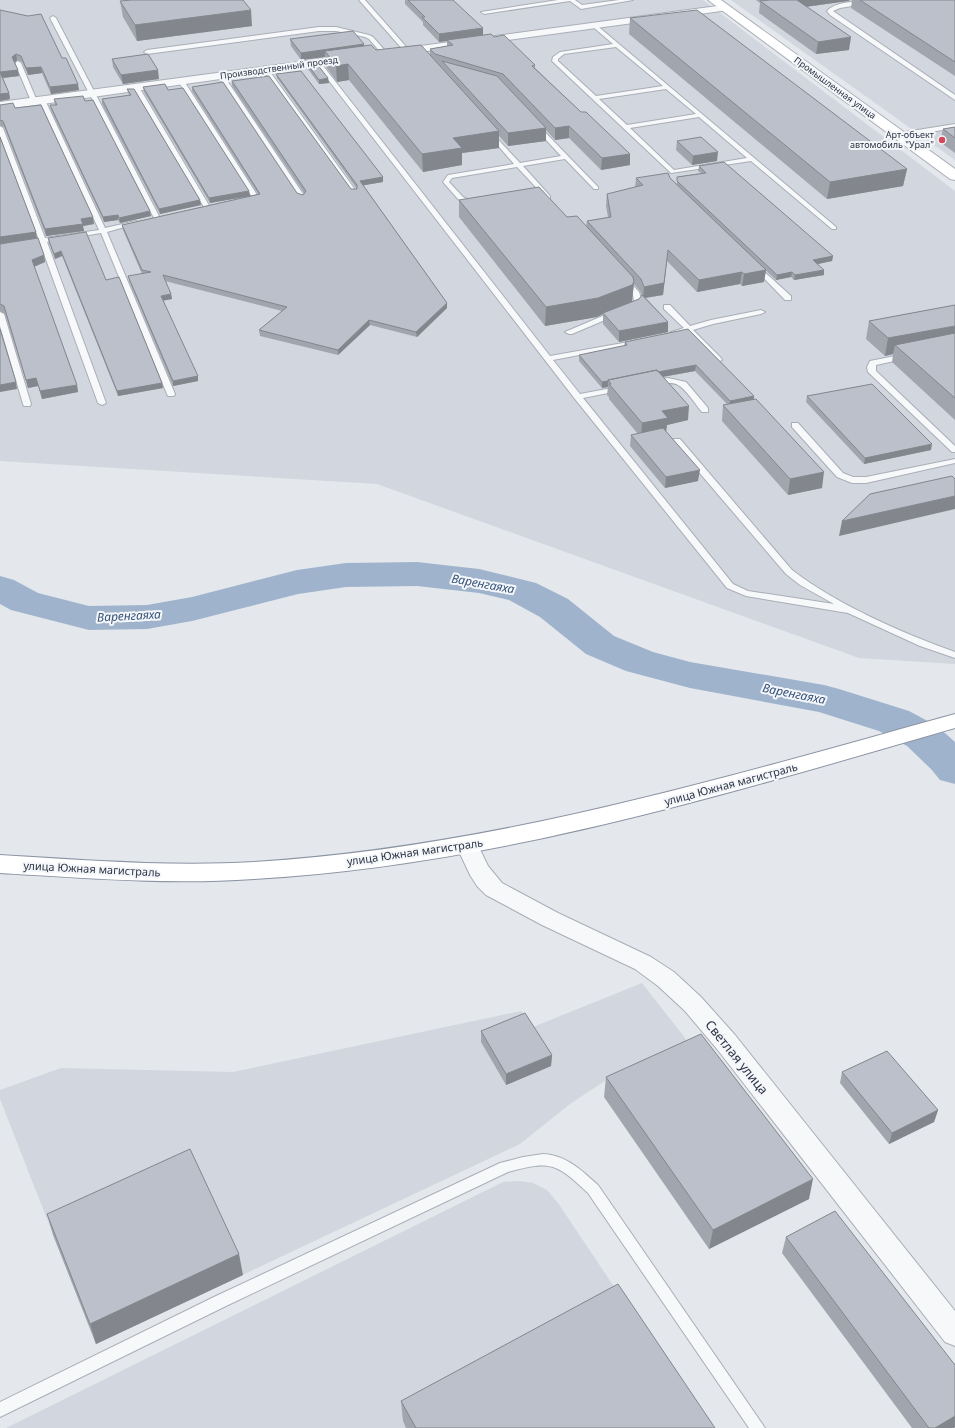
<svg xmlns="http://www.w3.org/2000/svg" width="955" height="1428" font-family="'Noto Sans',sans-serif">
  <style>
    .built { fill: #d2d6de }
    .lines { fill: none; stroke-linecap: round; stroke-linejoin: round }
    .river { fill: #9fb4cc; fill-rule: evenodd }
    .service-casing { stroke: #a9aeb7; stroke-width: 2 }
    .minor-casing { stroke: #a9aeb7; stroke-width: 2 }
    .secondary-casing { stroke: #a9aeb7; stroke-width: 2 }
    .trunk-casing { stroke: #8b94a3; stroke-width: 2 }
    .service { fill: #f7f8fa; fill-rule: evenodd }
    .minor { fill: #f7f8fa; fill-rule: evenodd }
    .secondary { fill: #fff; fill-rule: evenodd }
    .trunk { fill: #fff; fill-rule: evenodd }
    .wall { fill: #a1a5ae; fill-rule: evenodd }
    .shaded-wall { fill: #83868d }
    .building { fill: #bbc0ca; stroke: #83868d }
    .poi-dot { fill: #d1495b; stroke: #f4f6f9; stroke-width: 1.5 }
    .labels { text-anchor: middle; stroke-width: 4; stroke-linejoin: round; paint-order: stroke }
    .far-street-label { font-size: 9px; fill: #2b3445; stroke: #f4f6f9 }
    .far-poi-label { font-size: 9px; fill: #2b3445; stroke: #f4f6f9; text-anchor: end }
    .street-label { font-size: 11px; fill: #2b3445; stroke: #f4f6f9 }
    .water-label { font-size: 12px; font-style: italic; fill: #34527a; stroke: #f4f6f9 }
    .near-street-label { font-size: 13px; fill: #2b3445; stroke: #f4f6f9 }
  </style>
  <rect width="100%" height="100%" fill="#e4e7ec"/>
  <!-- built -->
  <path class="built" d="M0,0H703L955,191V664L859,658L377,484L0,461Z
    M731,0H955V160Z
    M642,983L689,1043L611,1077L570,1104L520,1144L96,1344L0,1099V1090L61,1068L233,1072L521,1011L533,1027Z
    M519,1181L533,1183L547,1190L558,1203L623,1300L698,1428H6L503,1182Z"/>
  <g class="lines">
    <!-- river -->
    <path class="river" d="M417,562L479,569L536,583L568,599L614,636L653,652L690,662L824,685L839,689L909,711L937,726L955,742V784L940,780L931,769L907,746L879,731L819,712L690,688L626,671L586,654L540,617L509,600L479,593L417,586L346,587L298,594L192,621L147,629L89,630L11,610L0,604V576L14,580L38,593L89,606L147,605L192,597L297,570L346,563Z"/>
    <defs>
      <path id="service" d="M359,0H365L409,50V52H405Z
        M558,0H575L582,5L619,0H633L581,9L570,1L484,14L481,12Z
        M874,0H889L840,8L833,11L955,95V100L830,15L827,11C837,0 861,2 874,0Z
        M53,16L56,18L160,218L159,219L154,218L50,18Z
        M594,23L836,227V229H832L751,161L671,173L552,61L553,57L560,52L613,44L592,26L591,25ZM616,47L663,86L596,96L558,61V59L564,54ZM666,89L696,114L627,125L599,99ZM699,117L747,158L674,170L630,128Z
        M319,27H336L369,35L373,37L388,54L383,55L369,39L365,37L336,31H319L147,54L144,52L147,50Z
        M18,61L21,63L37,101L36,102L31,101L15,63Z
        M316,62H320L550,356L640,340L641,342L637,344L553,360L580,394L623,386V390L583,398L733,584L748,591L834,604L800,585L786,574L674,443V439H680L792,570C836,604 902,633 955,652V658L920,646L848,613L746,596L727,588L575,399L316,64Z
        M264,69H268L356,191V193H352L264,71Z
        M219,75L224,76L305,197L304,198L299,197L218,76Z
        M181,79L184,81L259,198L258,199L247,202L244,200L252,197L178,81Z
        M134,86L139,87L210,207L209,208L204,207L133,87Z
        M42,98L45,100L105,228L136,221L139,223L107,232L175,394L174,396H168L167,394L101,233L47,242L106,403L102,405L98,403L40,243L0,250V246L39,240L0,136V126L3,128L45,238L99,230L39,100Z
        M955,124V128L899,137L896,135L899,133Z
        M535,126H539L598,187V189H594L565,159L523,166L550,196V198H546L517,167L452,178L449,182L463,197L474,203V205L472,206L458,199L443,182L448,175L514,164L488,134L487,133L490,131L520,163L561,156L535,128Z
        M756,265L758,266L791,296V300H785L754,268L753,267Z
        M621,279H627L639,292L642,301L638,308L630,310L626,308L632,305L634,301L633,295L621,283Z
        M664,305H670L690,326L711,320L761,310L765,312L761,314L713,324L693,330L721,358L722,360L718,362H715L687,332L671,336V332L684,328L664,309Z
        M0,312L4,314L31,404L30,406H24L23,404L0,326Z
        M612,312H618L619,314L572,334H569L565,332Z
        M905,354L909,356L908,358L876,365V371L955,446V452H952L868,372L867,367L870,361Z
        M668,378L686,382L708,408V412H702C696,405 686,389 678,385C670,380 657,387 650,382L654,380Z
        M792,423H798L843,473L853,477H866L955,459V463L866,483H852L837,477L792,427Z
        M543,1154C566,1155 581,1170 598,1185L765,1428H749L588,1193C556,1163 551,1160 508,1172L226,1306L0,1417V1402L216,1296L500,1163L523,1157Z"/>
      <path id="minor" d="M725,5L730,8L729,10L398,55L392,52L398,49Z
        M352,55L358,58L356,60L0,110V102Z
        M467,837L475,839L488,866L502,883L558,913L651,957L674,972L701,997L735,1035L955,1311V1346L945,1342L717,1049L685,1011L658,986L635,969L542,925L486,895L477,886L470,875L456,845L459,839Z"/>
      <path id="secondary" d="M708,0H721L955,169V180L950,179Z"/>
      <path id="trunk" d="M955,714V728C723,795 496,865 254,879C169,885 85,878 0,873V855C85,860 169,867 254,862C496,847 723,778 955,714Z"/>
    </defs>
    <!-- service casing -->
    <use href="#service" class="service-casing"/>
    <!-- minor casing -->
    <use href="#minor" class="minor-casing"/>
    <!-- secondary casing -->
    <use href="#secondary" class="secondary-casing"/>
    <!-- trunk casing -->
    <use href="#trunk" class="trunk-casing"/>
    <!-- service -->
    <use href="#service" class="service"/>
    <!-- minor -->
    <use href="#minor" class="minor"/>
    <!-- secondary -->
    <use href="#secondary" class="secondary"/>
    <!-- trunk -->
    <use href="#trunk" class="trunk"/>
  </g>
  <!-- wall -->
  <path class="wall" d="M405,0H453L483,35L494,37L535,65V68L581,112L630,154V165L601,170L569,138L555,140L546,130V141L508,146L499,136V148L462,153V165L423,172L349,80L337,82L326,67L325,57L301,60L291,46L290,39L364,44V46L376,50L430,55V49L447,46V41L439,42L423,25V22L405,4Z
    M756,0H955V76L851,8L852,0L806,7L849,50L816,54L759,13L760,3Z
    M120,1L252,26L137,41L123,17Z
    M0,10L62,58L79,90L51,94L42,73L28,75L22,62L17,60L15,62L19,76L3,78L9,93L10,99L0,101Z
    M630,18L907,169L903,186L827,199L629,34Z
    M112,59L159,79L123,84L113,67Z
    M308,65L328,78L329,83L319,84L308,69Z
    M276,74L383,177V182L363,185L447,303V308L417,337L370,325L338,355L260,336L259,330L282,311L165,281L171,294L172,299L163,300L198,381L173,386L129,281L128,276L142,274L123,230L122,225L258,194L192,91V87L297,193L303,195L304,193L232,86V81L351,189H357L277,78Z
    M143,87L249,191L250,196L210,203L144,92Z
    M127,89L201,205L160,214L102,104V99L129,95Z
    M54,99L85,101L151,216L120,223L118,220L104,222L51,110L50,105H55Z
    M0,105L15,108L94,224L83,226L84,231L46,236L4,127L0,126Z
    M955,127V153L940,142L943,129Z
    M0,137L37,238L44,255L45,262L34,267L77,385L78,392L42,399L38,386L28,388L5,314L0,311Z
    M677,141L717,161L692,165L676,150Z
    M699,166L833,256L832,261L818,264L824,275L794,280L791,277L776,280L757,262L766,270L764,282L742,286L740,284L697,292L667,261L663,295L646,298L668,322V332L619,342L603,324V314L597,317L545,326L459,217V200L567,217L586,226L587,221L608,217L606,206L607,194L635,187L636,178H670L677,184V177L701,173L698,171ZM634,284L640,291L642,296L639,299L632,302V301Z
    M48,238L106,280L162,383L163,388L118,396L62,256L55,259L49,243Z
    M955,305V420L892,362L893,354L885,356L866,339L869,321Z
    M688,329L754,396V399L822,488L788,495L722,421L723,405L727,404L695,371L663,377L688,420L667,425L666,432L698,481L665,488L630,446L631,435L638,434L609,399V397L607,395L608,387L602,388L579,361V355L624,346L625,342Z
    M807,396L931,450L864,464L806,402Z
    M481,1031L552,1055L551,1066L506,1085L481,1042Z
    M842,1072L938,1110L934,1122L889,1144L840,1083Z
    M606,1077L809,1199L709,1249L604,1097Z
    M47,1214L243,1275L96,1344L53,1235Z
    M786,1237L955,1427L954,1428H912L782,1253Z
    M401,1401L715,1428H406L403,1421Z"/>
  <!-- shaded-wall -->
  <path class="shaded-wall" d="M773,0H849V1L774,11Z
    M251,10L252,26L137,41L135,25Z
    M483,28V36L447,40V41L439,42V34Z
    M851,37L849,50L816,54L818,42Z
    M364,44V52L325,51V57L301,60V53Z
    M16,54L17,60L14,64L12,57Z
    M348,64L349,80L337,82L336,66Z
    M41,67L42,73L28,75L26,68Z
    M18,70L19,76L2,78L0,72Z
    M158,70L159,79L123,84L121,75Z
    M328,78L329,83L319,84V80Z
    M78,84L79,90L51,94L50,87Z
    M9,93L10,99L0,101V94Z
    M569,126V138L555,140V128Z
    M546,128V141L508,146V133Z
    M499,131V148L462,153V165L423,172L422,154L453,138Z
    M718,152L717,161L692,165L693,156Z
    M630,154V165L601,170L602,158Z
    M907,169L903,186L827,199L830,182Z
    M383,177V182L360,186V181Z
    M249,191L250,196L210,203L209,198Z
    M200,200L201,205L160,214L159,209Z
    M150,211L151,216L120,223L119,218Z
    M118,215V220L104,222L103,217Z
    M93,217L94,224L83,226L84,231L46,236L45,229L81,219Z
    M36,232L37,239L0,244V237Z
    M668,250L663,295L643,298L644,287Z
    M61,251L62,256L55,259L54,254Z
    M44,255L45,262L33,267L32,260Z
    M833,256L832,261L813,265V260Z
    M766,270L764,282L742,286L744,274Z
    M824,270V275L794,280L795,275Z
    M742,272L740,284L697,292L699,280Z
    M792,272L791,277L776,280L777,275Z
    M634,282L632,301L631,304L603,313V314L597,317L545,326L546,307Z
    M171,294L172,299L162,301L161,296Z
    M447,303V308L417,337L416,332Z
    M369,320L370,325L338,355V350Z
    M668,322V332L619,342V331Z
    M955,326V343L895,345L893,354L885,356L888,338Z
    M696,365L695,371L611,386V384L609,381Z
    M198,376V381L173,386V381Z
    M36,378L38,386L28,388L26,380Z
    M608,381V387L602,388V382Z
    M16,382L17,389L0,392V385Z
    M162,383L163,388L118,396L117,391Z
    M77,385L78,392L42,399L40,391Z
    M754,396L753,402L729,407L730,401Z
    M689,406L688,420L667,425L666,432L641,438L642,423L662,411Z
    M932,444L931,450L864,464L865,458Z
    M700,470L698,481L665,488L666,477Z
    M824,472L822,488L788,495L790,479Z
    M955,496V509L839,536L842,521Z
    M552,1055L551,1066L506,1085V1074Z
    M938,1110L934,1122L889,1144L892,1133Z
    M813,1179L809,1199L709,1249L713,1230Z
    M239,1254L243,1275L96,1344L90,1324Z
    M955,1416V1427L954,1428H935Z"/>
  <!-- building -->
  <path class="building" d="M132,0H243L251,10L135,25L120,1Z
    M408,0H453L483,28L439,34L422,17H425Z
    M770,0H797L851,37L818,42L760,1Z
    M860,0H955V62Z
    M0,10L28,16L41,14L62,58H66L78,84L50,87L41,67L26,68L21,56L16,54L12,57L18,70L0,72L9,93L0,94Z
    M697,10L907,169L830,182L630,18Z
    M353,31L364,44L301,53L290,39Z
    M491,34L494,37L504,35L535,65L532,66L581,112H586L630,154L602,158L569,126L555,128L503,74L435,54L430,49L453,45L447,40Z
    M371,45L376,50L421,45L499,131L453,138L462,148L422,154L348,64L336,66L325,51Z
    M148,54L158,70L121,75L112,59Z
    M442,61L497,76L546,128L508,133Z
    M317,64L328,78L319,80L308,65Z
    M301,71L383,177L360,181L447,303L416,332L369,320L338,350L259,330L287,307L163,275L171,294L161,296L198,376L173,381L128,276L151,272L142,270L122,225L260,194L192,87L223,82L297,193L303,195L306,191L232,81L269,76L351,189H357V185L276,74Z
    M165,84L168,90L183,88L249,191L209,198L143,87Z
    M127,89H134L200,200L159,209L102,99L131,95Z
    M83,96L85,101L93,100L150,211L119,218L118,215L103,217L50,105H57L54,99Z
    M13,103L15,108L41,105L93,217L81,219L83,224L45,229L3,121L0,120V105Z
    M955,127V138L943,129Z
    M0,137L36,232L0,237Z
    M701,137L718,152L693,156L677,141Z
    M724,162L833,256L813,260L824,270L795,275L792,272L777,275L677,181V177L706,173L699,166Z
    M668,173L670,178L766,270L744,274L742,272L699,280L668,250L664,283L644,287L641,279L587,221L611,217L607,194L643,185L636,178Z
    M539,187L567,217L577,216L633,277L634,282L632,285L598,298L546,307L459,200Z
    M86,232L106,280L119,277L162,383L117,391L61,251L54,254L48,238Z
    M38,238L44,255L32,260L77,385L40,391L36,378L26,380L4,306L0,304V244Z
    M642,295L668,322L619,331L603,313L639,299Z
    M955,305V326L888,338L869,321Z
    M0,329L16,382L0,385Z
    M688,329L754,396L730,401L696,365L658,372L657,370L608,380V381L602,382L579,355L627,345L625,342Z
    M955,333V398L895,345Z
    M657,370L689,406L662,411L668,418L642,423L609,384H611L608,380Z
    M872,384L932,444L865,458L807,396Z
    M756,399L824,472L790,479L723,405Z
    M663,428L700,470L666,477L631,435Z
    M952,476L955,479V496L842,521L870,494Z
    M525,1013L552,1055L506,1074L481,1031Z
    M701,1034L813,1179L713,1230L606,1077Z
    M887,1051L938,1110L892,1133L842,1072Z
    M190,1149L239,1254L90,1324L47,1214Z
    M835,1211L955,1365V1416L935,1428H929L786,1237Z
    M618,1284L715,1428H416L401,1401Z"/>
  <!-- markers -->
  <circle class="poi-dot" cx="942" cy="140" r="4"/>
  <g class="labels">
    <!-- far-street labels -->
    <g class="far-street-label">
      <text transform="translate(279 68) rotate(-8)" y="3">Производственный проезд</text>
      <text transform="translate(835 88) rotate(36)" y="3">Промышленная улица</text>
    </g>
    <!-- far-poi labels -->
    <g class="far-poi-label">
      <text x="934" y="138">Арт-объект<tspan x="934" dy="10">автомобиль "Урал"</tspan></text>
    </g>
    <!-- street labels -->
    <g class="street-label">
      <text transform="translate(731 784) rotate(-15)" y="4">улица Южная магистраль</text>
      <text transform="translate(415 852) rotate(-8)" y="4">улица Южная магистраль</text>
      <text transform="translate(92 869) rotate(3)" y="4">улица Южная магистраль</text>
    </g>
    <!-- water labels -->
    <g class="water-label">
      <text transform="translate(483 584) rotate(10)" y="4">Варенгаяха</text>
      <text transform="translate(129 616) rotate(-3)" y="4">Варенгаяха</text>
      <text transform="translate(794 694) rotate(11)" y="4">Варенгаяха</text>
    </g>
    <!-- near-street labels -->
    <g class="near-street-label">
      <text transform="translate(737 1057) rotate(51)" y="5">Светлая улица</text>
    </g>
  </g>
</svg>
